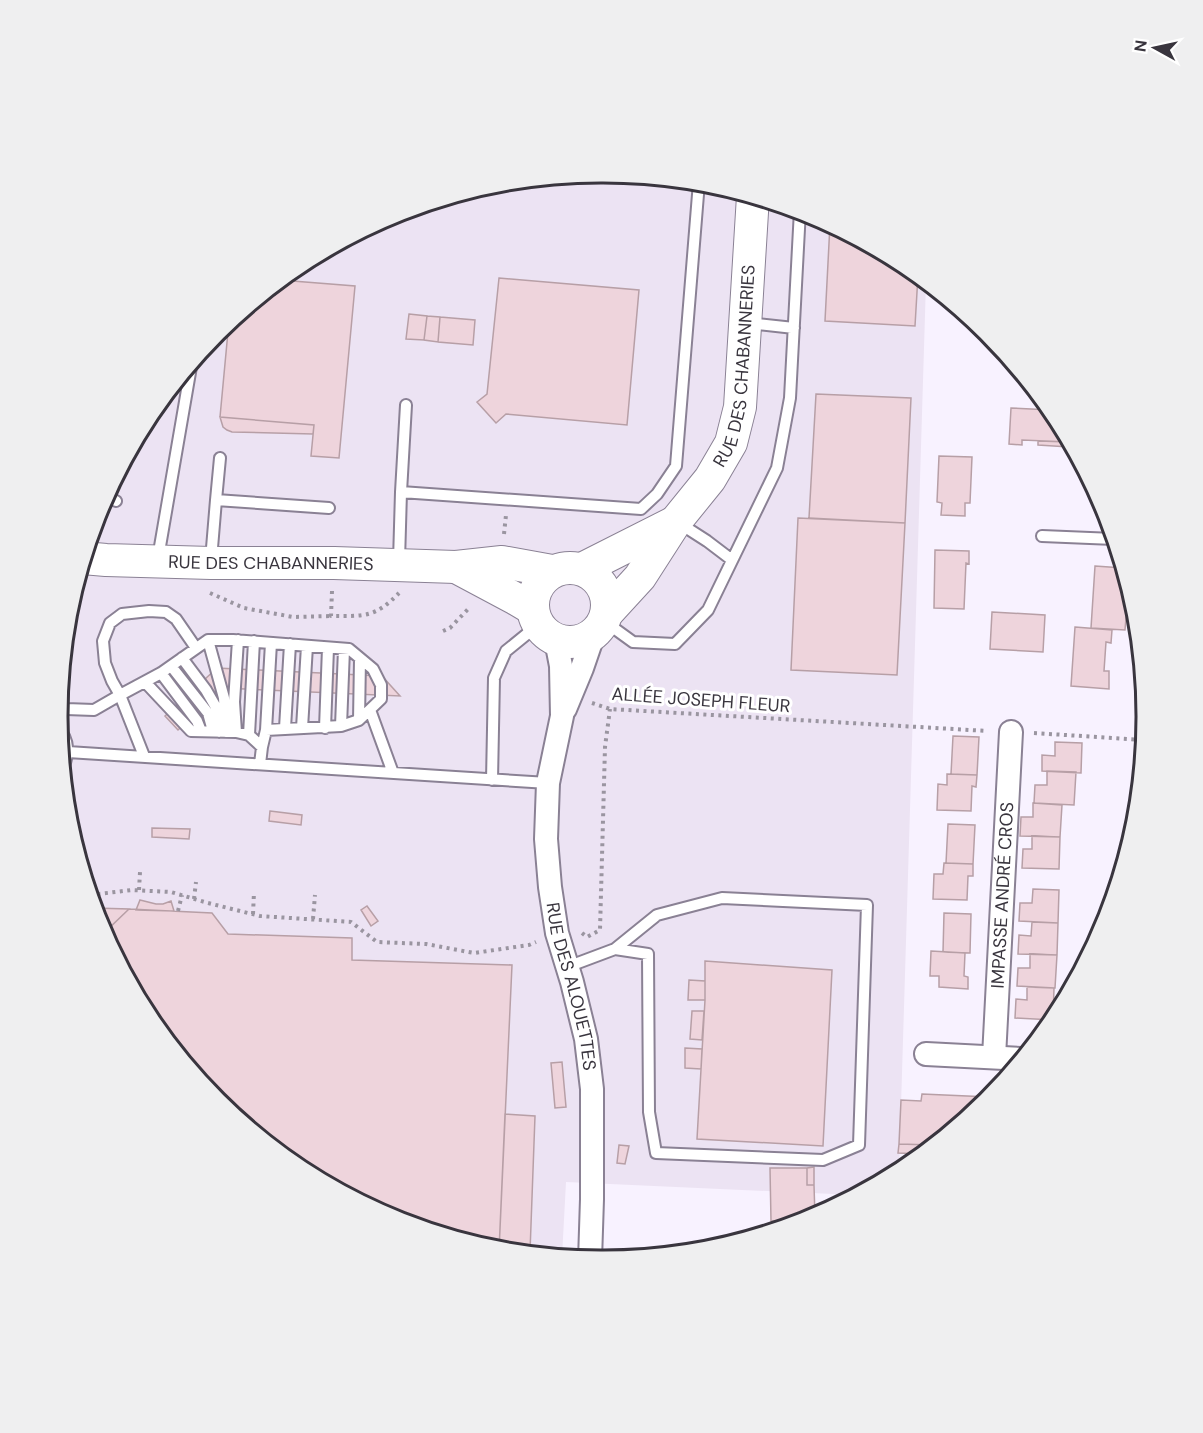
<svg xmlns="http://www.w3.org/2000/svg" width="1203" height="1433" font-family="'DM Sans',sans-serif">
  <style>
    .built { fill: #ece3f3 }
    .building { fill: #eed4dc; stroke: #b79fa6; stroke-width: 1.5 }
    .lines { fill: none; stroke-linecap: round; stroke-linejoin: round }
    .lane-casing { stroke: #8a8194; stroke-width: 14 }
    .street-casing { stroke: #8a8194; stroke-width: 26 }
    .secondary-casing { stroke: #8a8194; stroke-width: 34 }
    .path { stroke: #9a95a0; stroke-width: 4; stroke-dasharray: 3 4.5; stroke-linecap: butt }
    .lane { stroke: #fff; stroke-width: 10 }
    .street { stroke: #fff; stroke-width: 22 }
    .secondary { stroke: #fff; stroke-width: 32 }
    .labels { text-anchor: middle; stroke-width: 6; stroke-linejoin: round; paint-order: stroke }
    .street-label { font-size: 18px; fill: #39353e; stroke: #fff }
    .rim { fill: none; stroke: #39353e; stroke-width: 3 }
  </style>
  <rect width="100%" height="100%" fill="#f8f2ff"/>
  <!-- built -->
  <path class="built" d="M602,172L708,183L810,214L904,264L926,282L899,1172L855,1195L566,1182L562,1257L495,1250L393,1219L299,1169L216,1101L149,1019L98,925L67,822L57,717L68,610L99,508L149,414L217,331L299,264L393,213L496,182Z"/>
  <!-- building -->
  <path class="building" d="M830,224L904,264L918,275L915,326L825,321Z
    M499,278L639,290L627,425L506,414L496,423L477,402L487,394Z
    M280,280L355,286L339,458L311,456L314,425L220,417L229,321L263,293L275,295L276,282Z
    M409,314L427,316L424,340L406,339Z
    M427,316L440,317L438,342L424,340Z
    M440,317L475,320L473,345L438,342Z
    M816,394L911,398L905,523L809,518Z
    M1011,408L1051,410L1069,442L1022,440V445L1009,444Z
    M220,417L314,425L313,434L232,432L227,430L223,427Z
    M1038,441L1069,442V447L1038,445Z
    M133,443L128,470L120,468Z
    M939,456L972,457L970,503H965V516L941,515L942,503L937,502Z
    M798,518L905,523L897,675L791,670Z
    M935,550L969,551V564L966,563L964,609L934,608Z
    M1095,566L1123,568L1122,594H1128L1125,630L1091,628Z
    M992,612L1045,615L1043,652L990,649Z
    M1075,627L1112,630L1111,643L1106,642L1104,671H1109V689L1071,686Z
    M217,668L382,676L400,696L223,688L178,730L165,716Z
    M953,736L979,737L977,775L951,774Z
    M1055,742L1082,743L1081,773L1042,771V755L1055,756Z
    M1047,771L1076,772L1074,805L1034,803L1035,785H1047Z
    M947,774L977,775L976,787L972,786L971,811L937,810L938,784L947,785Z
    M1033,803L1062,805L1060,837L1020,836L1021,817H1033Z
    M270,811L302,815L301,825L269,821Z
    M948,824L975,825L973,864L946,863Z
    M152,828L190,829L189,839L152,837Z
    M1032,836L1060,837L1059,869L1022,868L1023,849H1032Z
    M944,863L973,864V876H968L967,900L933,899L934,874H943Z
    M1033,889L1059,890L1058,923L1019,921L1020,903H1032Z
    M140,900L156,904H163L171,901L174,911L136,910Z
    M367,906L378,921L371,926L361,910Z
    M93,908L129,909L103,934L98,925Z
    M129,909L212,913L228,934L352,938V960L512,965L499,1251L393,1219L299,1169L216,1101L149,1019L103,934Z
    M944,913L971,914L970,953L943,952Z
    M1032,922L1058,923L1057,955L1018,954L1019,935L1031,936Z
    M931,951L965,953L964,976L968,977V989L939,987V976H930Z
    M1030,954L1057,955L1055,988L1017,986L1018,968H1030Z
    M705,961L832,970L823,1146L697,1139L705,1000Z
    M689,980L705,981V1000H688Z
    M1027,987L1054,988L1053,1020L1015,1018L1016,999L1027,1000Z
    M692,1011H704L702,1040L690,1039Z
    M685,1048L702,1049L701,1069L685,1068Z
    M562,1062L566,1107L555,1108L551,1063Z
    M922,1094L989,1097L986,1102L932,1146V1145L899,1144L901,1100L921,1101Z
    M505,1114L535,1116L530,1252L499,1251Z
    M899,1144L932,1145V1146L922,1154L898,1153Z
    M619,1145L629,1146L625,1164L617,1163Z
    M814,1167V1185H807V1168Z
    M770,1168H807V1185H814L815,1217L808,1220L771,1221Z"/>
  <g class="lines">
    <defs>
      <path id="lane" d="M748,323L794,328
        M401,492L641,509L657,494L676,466L699,182
        M105,496L116,501
        M216,500L220,458
        M679,523L707,541L732,560
        M1042,536L1114,539
        M158,558L192,361
        M211,560L216,500L329,508
        M399,561L401,492L406,405
        M604,621L633,642L675,644L708,610L777,468L790,398L800,210
        M208,640L224,698L226,732
        M196,648L176,619L166,612L149,611L122,614L110,623L103,641L105,663L112,681L120,695L161,673L208,640H233L349,649L373,669L381,685V699L359,720L341,726L266,730L262,747L260,764
        M182,658L206,690L217,709L219,732
        M171,666L208,713L213,731
        M161,673L197,721L201,731
        M145,682L191,731L236,732L249,735L262,747
        M58,704L66,709L94,710L120,695L144,756
        M370,710L393,773
        M359,720L360,659
        M341,726L344,649
        M58,728C70,740 69,756 62,770
        M285,728L290,644
        M302,728L307,646
        M325,728L328,648
        M266,730L271,643
        M236,732L234,702L238,640
        M249,735L254,641
        M68,752L548,783
        M492,780L494,678L506,651L538,625
        M567,967L615,949L648,954L649,1112L656,1153L823,1160L859,1145L867,905L722,898L657,915L615,949"/>
      <g id="street">
        <path id="s1" d="M556,640L561,666L562,716L548,783L546,839L550,887L557,933L572,982L586,1039L592,1089V1199L590,1260"/>
        <path d="M565,709L582,668L594,633"/>
        <path d="M926,1054L1021,1059"/>
        <path id="s2" d="M994,1057L1011,732"/>
      </g>
      <g id="secondary">
        <path id="s3" d="M83,558L106,560L211,563H334L456,567L502,562L552,571"/>
        <path d="M456,567L516,599L533,609"/>
        <circle cx="570" cy="605" r="37"/>
        <path d="M582,569L675,522"/>
        <path id="s4" d="M607,613L640,577L676,521L710,479L731,443L740,407L753,196"/>
      </g>
    </defs>
    <!-- lane casing -->
    <use href="#lane" class="lane-casing"/>
    <!-- street casing -->
    <use href="#street" class="street-casing"/>
    <!-- secondary casing -->
    <use href="#secondary" class="secondary-casing"/>
    <!-- path -->
    <path class="path" d="M504,534L506,515
      M332,591L331,616C364,616 375,618 399,593
      M210,593L244,608L293,617L331,616
      M443,631L450,628L470,607
      M592,703L610,709L987,731
      M1034,733L1144,740
      M139,890L140,872
      M90,895L132,890L171,892L208,903L260,916L351,922L377,942L426,944L474,953L529,945L536,942
      M194,899L196,882
      M178,911L182,895
      M253,914L254,892
      M313,919L315,895
      M582,933L587,937L600,930L605,747L610,709"/>
    <!-- lane -->
    <use href="#lane" class="lane"/>
    <!-- street -->
    <use href="#street" class="street"/>
    <!-- secondary -->
    <use href="#secondary" class="secondary"/>
  </g>
  <g class="labels">
    <!-- street labels -->
    <g class="street-label">
      <text dy="6" stroke="none"><textPath href="#s4" startOffset="288">RUE DES CHABANNERIES</textPath></text>
      <text dy="6" stroke="none"><textPath href="#s3" startOffset="188">RUE DES CHABANNERIES</textPath></text>
      <text transform="translate(701 700) rotate(4)" y="6">ALLÉE JOSEPH FLEUR</text>
      <text dy="6" stroke="none"><textPath href="#s2" startOffset="162">IMPASSE ANDRÉ CROS</textPath></text>
      <text dy="6" stroke="none"><textPath href="#s1" startOffset="351">RUE DES ALOUETTES</textPath></text>
    </g>
  </g>
  <!-- crop -->
  <path d="M0 0H1203V1433H0ZM601 183H603A533 533 0 0 1 1136 716V717A533 533 0 0 1 603 1250H601A533 533 0 0 1 68 717V716A533 533 0 0 1 601 183Z" fill="#efeff0" fill-rule="evenodd"/>
  <path class="rim" d="M601 183H603A533 533 0 0 1 1136 716V717A533 533 0 0 1 603 1250H601A533 533 0 0 1 68 717V716A533 533 0 0 1 601 183Z"/>
  <!-- north arrow -->
  <g transform="translate(1155 48) rotate(278)" stroke="#ffffff" stroke-width="4.5" paint-order="stroke">
  <path d="M0-4.5L10 22L0 15L-10 22Z" fill="#39353e"/>
  <text y="-9" font-size="16" font-weight="bold" text-anchor="middle" fill="#39353e">N</text>
  </g>
</svg>
